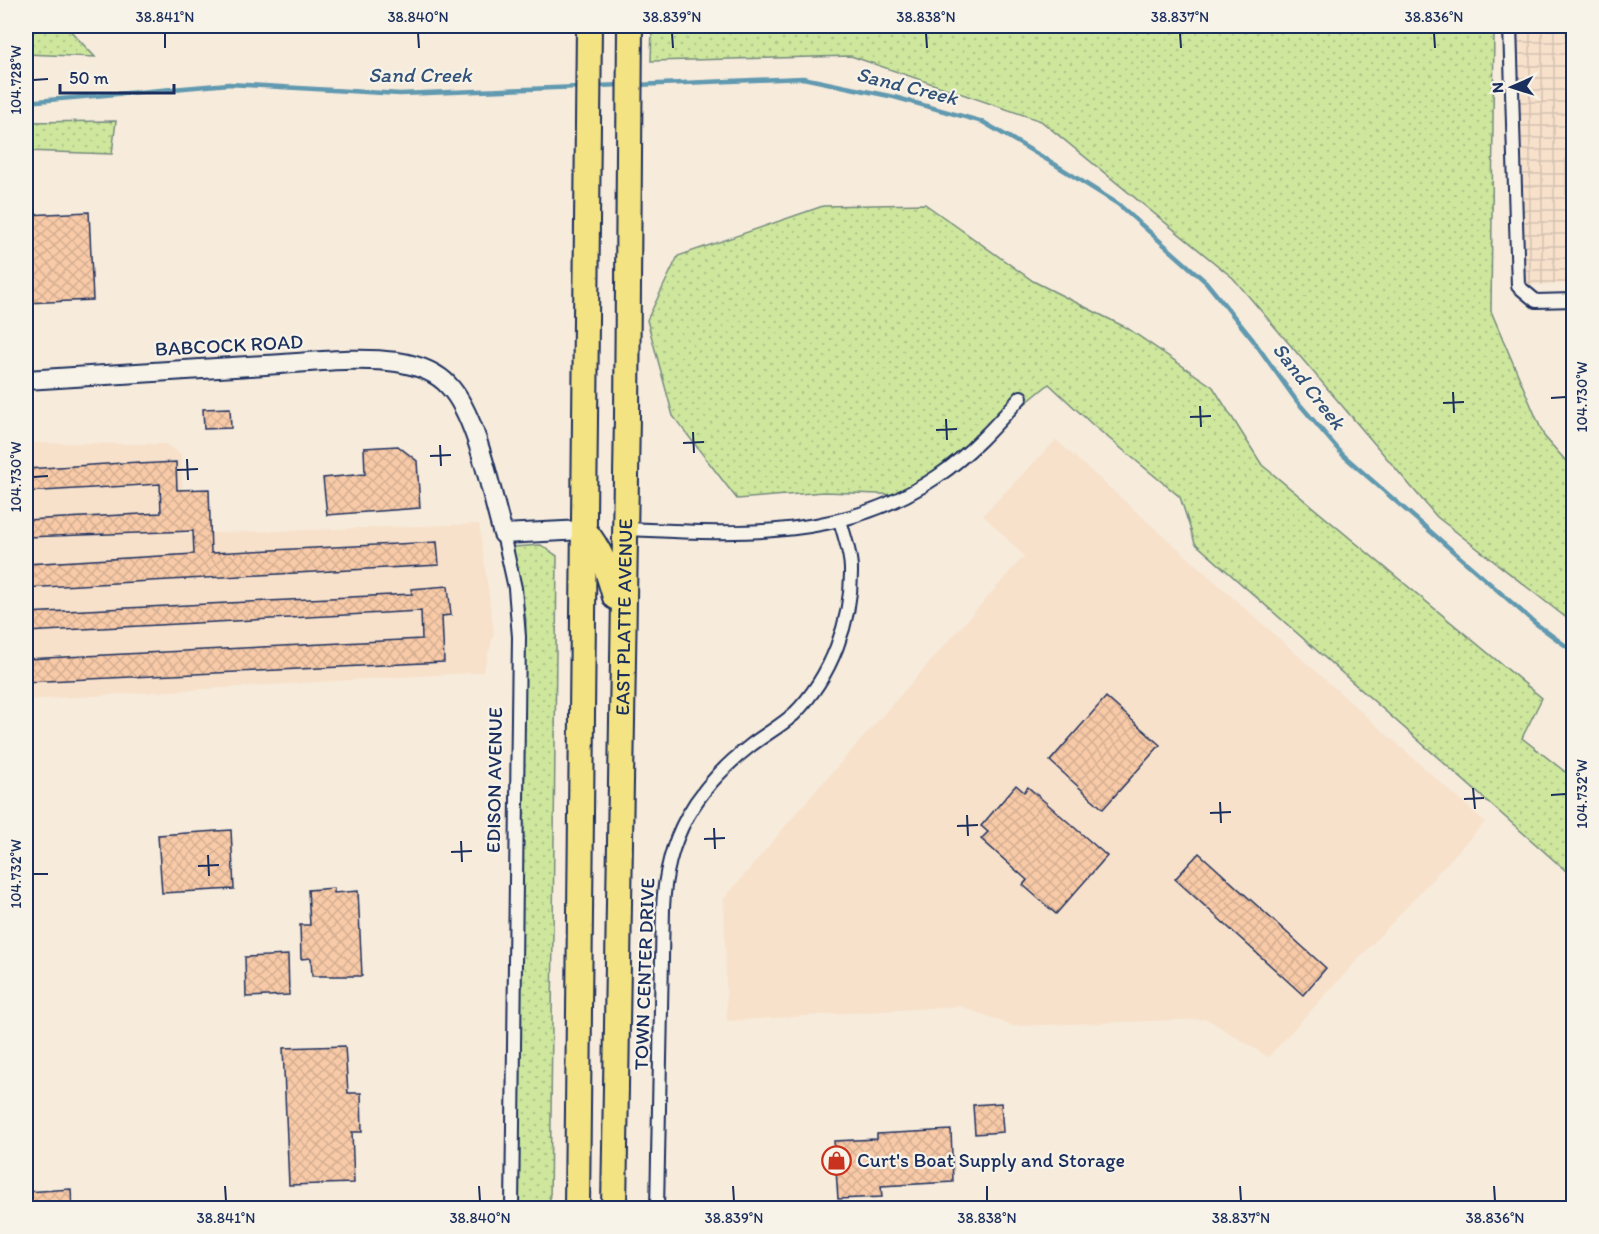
<svg xmlns="http://www.w3.org/2000/svg" width="1599" height="1234" font-family="Itim,sans-serif">
  <style>
    .built { fill: #f7e1cb }
    .industrial { fill: url(#industrial-grid) }
    .grass { fill: url(#grass-dots); stroke: #748b7e; stroke-width: 1.5 }
    .lines { fill: none; stroke-linecap: round; stroke-linejoin: round }
    .stream { stroke: #6199b0; stroke-width: 4.5 }
    .building { fill: url(#building-cross-hatch); stroke: #1b2f5e; stroke-width: 1.5 }
    .street-casing { stroke: #1b2f5e; stroke-width: 16 }
    .secondary-casing { stroke: #1b2f5e; stroke-width: 22 }
    .highway-casing { stroke: #1b2f5e; stroke-width: 28 }
    .street { stroke: #f7f3e8; stroke-width: 12 }
    .secondary { stroke: #f7f3e8; stroke-width: 18 }
    .highway { stroke: #f4e382; stroke-width: 24 }
    .ticks { fill: none; stroke: #1b2f5e; stroke-width: 2 }
    .labels { text-anchor: middle; stroke-width: 4.5; stroke-linejoin: round; paint-order: stroke }
    .street-label { font-size: 20px; fill: #1b2f5e; stroke: #f7f3e8 }
    .poi-label { font-size: 20px; fill: #1b2f5e; stroke: #f7f3e8; text-anchor: start }
    .water-label { font-size: 21px; font-style: italic; fill: #325279; stroke: #f7f3e8 }
    .neatline { fill: none; stroke: #1b2f5e; stroke-width: 2 }
    .ticks-label { font-size: 15px; text-anchor: middle; fill: #1b2f5e }
  </style>
  <defs>
    <pattern id="industrial-grid" width="8" height="8" patternUnits="userSpaceOnUse" patternTransform="scale(1.5)"><rect width="8" height="8" fill="#f7e1cb"/><path d="M0 4h8M4 0v8" fill="none" stroke="#d3c1b1"/></pattern>
    <pattern id="grass-dots" width="8" height="8" patternUnits="userSpaceOnUse" patternTransform="scale(1.5)"><rect width="8" height="8" fill="#cee79d"/><path d="M2 2h.1M6 6h.1" fill="none" stroke="#b0c68a" stroke-width="1.8" stroke-linecap="round"/></pattern>
    <pattern id="building-cross-hatch" width="8" height="8" patternUnits="userSpaceOnUse" patternTransform="scale(1.5)"><rect width="8" height="8" fill="#f8caa7"/><path d="M0 0l8 8M0 8l8-8" fill="none" stroke="#d4ae92"/></pattern>
  </defs>
  <rect width="100%" height="100%" fill="#f7ebdb"/>
  <filter id="ink" filterUnits="userSpaceOnUse"><feTurbulence type="fractalNoise" baseFrequency=".0167" numOctaves="2"/><feDisplacementMap in="SourceGraphic" scale="12" xChannelSelector="R" yChannelSelector="G"/><feConvolveMatrix kernelMatrix="1 2 1 2 8 2 1 2 1" color-interpolation-filters="sRGB"/></filter>
  <g filter="url(#ink)">
    <!-- built -->
    <path class="built" d="M1056,440L1485,822L1268,1057L1207,1019L1013,1026L960,1006L727,1021L724,899L804,804L1024,556L983,515Z
      M26,443L165,444L181,454L185,534L479,524L494,633L483,672L26,700Z"/>
    <!-- industrial -->
    <path class="industrial" d="M1508,26H1573V283L1518,286Z"/>
    <!-- grass -->
    <path class="grass" d="M26,26H66L95,57L26,54Z
      M652,26H1494L1491,311L1544,436L1573,469V623L1437,517L1233,278L1041,121L851,56L651,61Z
      M116,121L112,154L26,151V122Z
      M925,204L1033,281L1127,328L1213,387L1262,465L1542,698L1522,738L1573,778V877L1195,543L1180,497L1094,426L1049,384L987,435L907,495L824,492L737,499L673,416L647,320L678,256L823,206Z
      M541,545L557,556L550,1208H515L516,879L526,620L513,547Z"/>
    <g class="lines">
      <!-- stream -->
      <path class="stream" d="M636,85L803,78L894,97L983,122L1051,162L1118,204L1206,282L1253,340L1296,400L1343,455L1535,623L1574,652
        M597,86L622,85
        M26,102L229,84L400,94L580,87"/>
    </g>
    <!-- building -->
    <path class="building" d="M89,212L93,300L26,303V229L29,228L28,215Z
      M230,408L231,428L204,429L203,409Z
      M398,446L417,461L420,508L327,515L323,478L365,474L364,448Z
      M139,462V464L176,462L177,490L209,489L211,553L437,542L439,565L26,588V564L194,554L193,531L26,537V520L161,513L160,484L26,492V469Z
      M448,586L451,615L442,616L444,662L26,682V659L422,639L421,611L26,632V613L412,594L411,589Z
      M1106,697L1160,745L1103,809L1050,761Z
      M1016,785L1024,792L1028,787L1107,856L1056,914L1023,885L1027,880L981,839L988,832L981,826Z
      M231,830L234,889L162,893L158,835Z
      M1199,853L1326,968L1303,995L1175,879Z
      M334,888V893L358,891L362,976H312L311,958L301,959L300,925H310L308,890Z
      M288,955L289,995L246,997L245,957Z
      M345,1046L348,1093H361L362,1132H352L354,1183L289,1185L283,1048Z
      M1001,1103L1003,1132L975,1134L973,1105Z
      M951,1130L953,1182L881,1186L882,1197L838,1199L834,1141L877,1139V1134Z
      M71,1189L72,1209H26V1192Z"/>
    <g class="lines">
      <defs>
        <path id="street" d="M1510,26L1518,286L1536,301L1574,300
          M624,529C734,534 843,542 938,476C970,454 995,426 1021,397
          M503,534L515,588L519,637L512,1208
          M657,1208L663,908C666,838 695,789 750,746C764,735 781,726 794,714C831,677 852,621 851,569C851,553 844,536 840,520"/>
        <path id="secondary" d="M26,380C105,375 185,370 265,365C308,363 354,356 397,362C416,365 436,371 449,386C477,416 491,493 503,534L584,530"/>
        <g id="highway">
          <path d="M584,530C601,550 608,571 615,597"/>
          <path d="M577,1208L589,26"/>
          <path id="s1" d="M614,1208L627,416L630,26"/>
        </g>
      </defs>
      <!-- street casing -->
      <use href="#street" class="street-casing"/>
      <!-- secondary casing -->
      <use href="#secondary" class="secondary-casing"/>
      <!-- highway casing -->
      <use href="#highway" class="highway-casing"/>
      <!-- street -->
      <use href="#street" class="street"/>
      <!-- secondary -->
      <use href="#secondary" class="secondary"/>
      <!-- highway -->
      <use href="#highway" class="highway"/>
    </g>
  </g>
  <!-- ticks -->
  <path class="ticks" d="M165,33V48M418,33L419,48M672,33L673,48M926,33L927,48M1180,33L1181,48M1434,33L1435,48M33,80L48,79M1453,392L1454,413M1551,398L1566,397M1443,403L1464,402M1200,406L1201,427M1190,417L1211,416M946,419L947,440M936,430L957,429M693,432L694,453M683,443L704,442M440,445L441,466M430,456L451,455M187,459L188,480M177,470L198,469M33,477L48,476M1473,788L1475,809M1551,795L1566,794M1464,799L1484,798M1220,802L1221,823M1210,813L1231,812M967,815L968,836M957,826L978,825M714,828L715,849M704,839L725,838M461,841L462,862M451,852L472,851M208,855L209,876M198,866L219,865M33,874H48M225,1186L226,1201M479,1186L480,1201M733,1186L734,1201M987,1186V1201M1240,1186L1241,1201M1494,1186L1495,1201"/>
  <!-- icons -->
  <defs>
    <symbol id="shop-ring" viewBox="-11 -11 22 22"><circle r="9.5" fill="#f7f3e8" stroke="#c8321e" stroke-width="1.5"/><path d="M-5-2.5h2.3a2.7 3.5 0 0 1 5.4 0H5L5.5 6h-11ZM-1.5-2.5h3a1.5 2.3 0 0 0-3 0Z" fill="#c8321e"/></symbol>
  </defs>
  <g fill-rule="evenodd">
    <use href="#shop-ring" x="820" y="1144" width="33" height="33"/>
  </g>
  <g class="labels">
    <!-- street labels -->
    <g class="street-label">
      <text transform="translate(229 345) rotate(-3)" y="7">BABCOCK ROAD</text>
      <text dy="7" stroke="none"><textPath href="#s1" startOffset="591">EAST PLATTE AVENUE</textPath></text>
      <text transform="translate(494 780) rotate(-89)" y="7">EDISON AVENUE</text>
      <text transform="translate(644 974) rotate(-88)" y="7">TOWN CENTER DRIVE</text>
    </g>
    <!-- poi labels -->
    <g class="poi-label">
      <text x="857" y="1167">Curt's Boat Supply and Storage</text>
    </g>
    <!-- water labels -->
    <g class="water-label">
      <text x="420" y="82">Sand Creek</text>
      <text transform="translate(907 86) rotate(14)" y="7">Sand Creek</text>
      <text transform="translate(1309 386) rotate(52)" y="7">Sand Creek</text>
    </g>
  </g>
  <!-- margin -->
  <rect width="1599" height="1234" fill="none" stroke="#f7f3e8" stroke-width="66"/>
  <!-- north arrow -->
  <g transform="translate(1512 87) rotate(267)" stroke="#f7f3e8" stroke-width="4.5" paint-order="stroke">
  <path d="M0-4.5L10 22L0 15L-10 22Z" fill="#1b2f5e"/>
  <text y="-9" font-size="16" font-weight="bold" text-anchor="middle" fill="#1b2f5e">N</text>
  </g>
  <!-- scale -->
  <path d="M60 84v9h114v-9" fill="none" stroke="#1b2f5e" stroke-width="3"/>
  <text x="69" y="84" font-size="18" fill="#1b2f5e" stroke="#f7f3e8" stroke-width="4.5" paint-order="stroke">50 m</text>
  <rect x="33" y="33" width="1533" height="1168" class="neatline"/>
  <g class="ticks-label">
    <text x="165" y="22">38.841°N</text>
    <text x="418" y="22">38.840°N</text>
    <text x="672" y="22">38.839°N</text>
    <text x="926" y="22">38.838°N</text>
    <text x="1180" y="22">38.837°N</text>
    <text x="1434" y="22">38.836°N</text>
    <text transform="translate(16 80) rotate(-90)" y="5">104.728°W</text>
    <text transform="translate(1582 397) rotate(-90)" y="5">104.730°W</text>
    <text transform="translate(16 477) rotate(-90)" y="5">104.730°W</text>
    <text transform="translate(1582 794) rotate(-90)" y="5">104.732°W</text>
    <text transform="translate(16 874) rotate(-90)" y="5">104.732°W</text>
    <text x="226" y="1223">38.841°N</text>
    <text x="480" y="1223">38.840°N</text>
    <text x="734" y="1223">38.839°N</text>
    <text x="987" y="1223">38.838°N</text>
    <text x="1241" y="1223">38.837°N</text>
    <text x="1495" y="1223">38.836°N</text>
  </g>
</svg>
